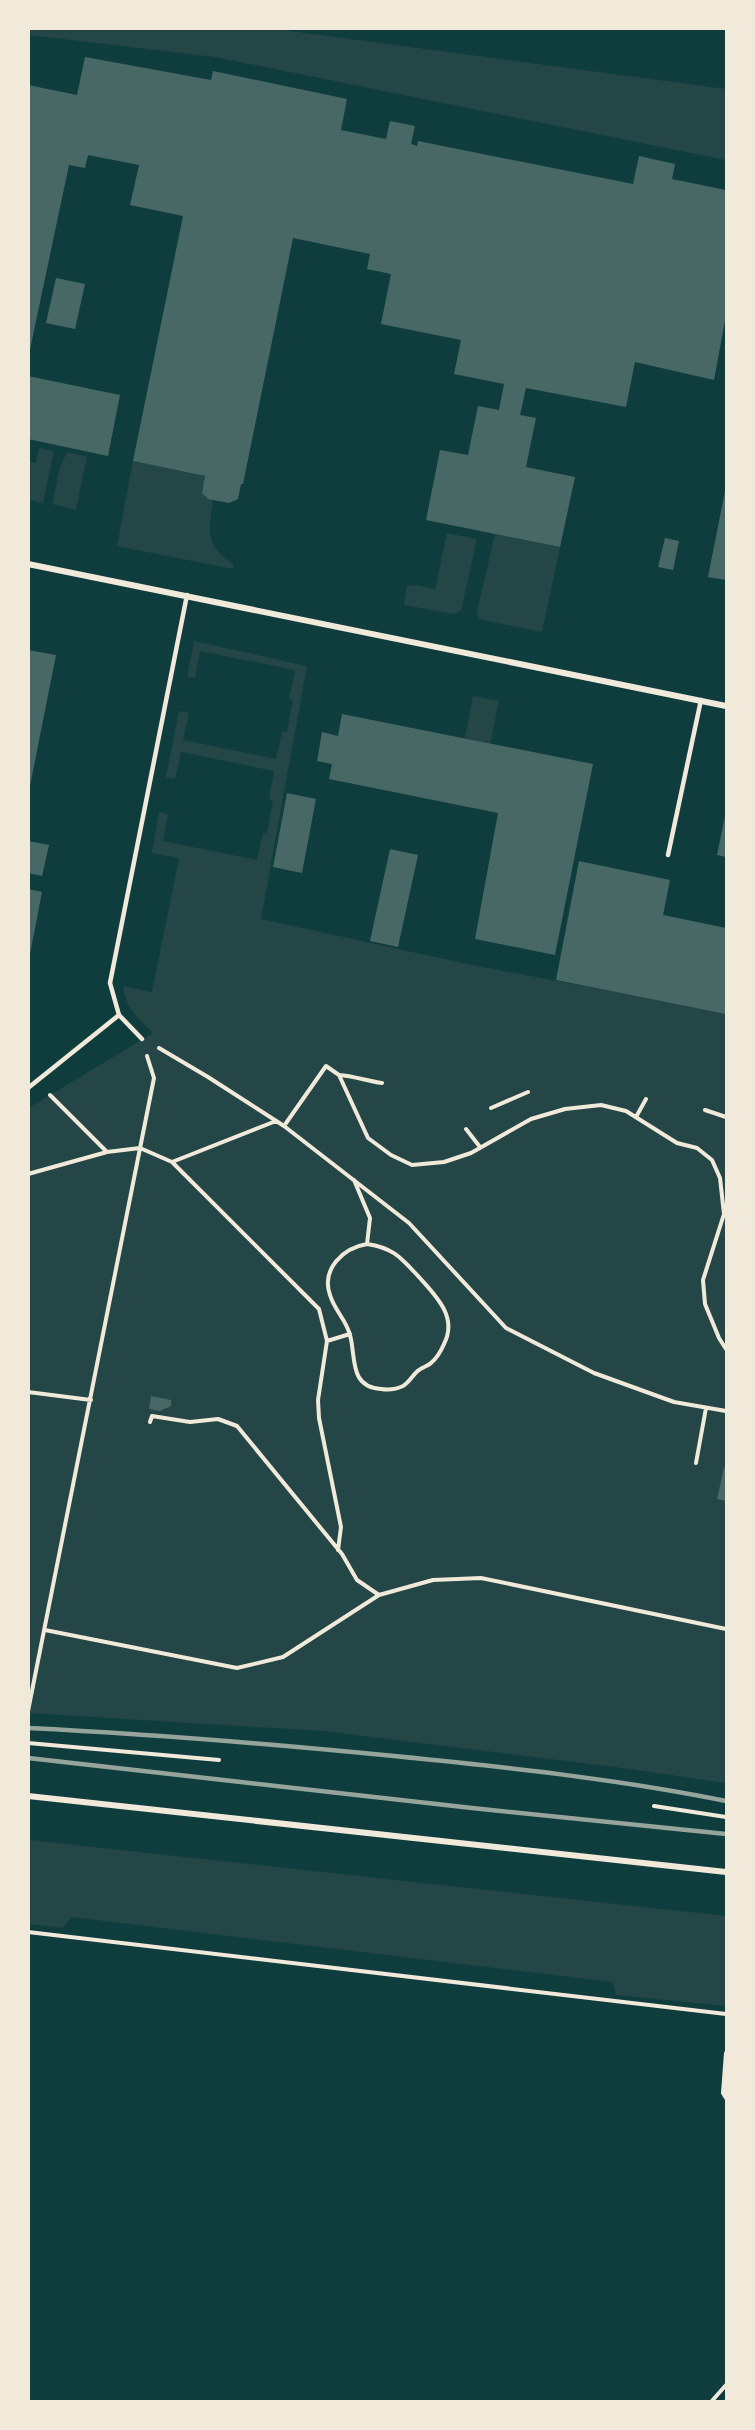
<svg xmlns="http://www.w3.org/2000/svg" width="755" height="2430" font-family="Quicksand,sans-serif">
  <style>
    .green { fill: #244646 }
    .building { fill: #486865 }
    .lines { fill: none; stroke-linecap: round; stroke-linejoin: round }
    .path { stroke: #f1e9da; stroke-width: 4 }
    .service { stroke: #f1e9da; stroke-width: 4.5 }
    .minor { stroke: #f1e9da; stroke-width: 6 }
    .rail { stroke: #97a49c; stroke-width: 4.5 }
  </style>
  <rect width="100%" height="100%" fill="#0f3d3e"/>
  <!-- green -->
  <path class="green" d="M29,28L275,29L726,89V160L215,57L29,35Z
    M39,448L54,451L43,503L29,500V462L36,463Z
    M67,452L87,457L76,510L52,504L60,467Z
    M133,461L205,476L202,493L208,499L213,500C209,531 204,545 233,564V569L117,546Z
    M447,533L477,539L461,611L454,614L404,605L407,586L415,585L435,589Z
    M495,534L560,547L542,632L479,619L477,612Z
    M194,641L307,666L261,919L467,964L726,1013V1783L615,1767L323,1731L29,1713V1108L153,1033C138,1018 125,1008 123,986L152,992L179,858L152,853L159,812L168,814L163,841L257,860L263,833H267L273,801L269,800L274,771L181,752L175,779L166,777L179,711L189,713L183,740L276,759L282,732H287L293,700L289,699L295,670L200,651L195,678L187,677Z
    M473,696L499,701L490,744L465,738Z
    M29,1840L726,1916V2006L616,1995L613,1982L71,1917L63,1928L29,1924Z"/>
  <!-- building -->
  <path class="building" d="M85,57L211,80L213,71L347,99L341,130L386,139L390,121L415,126L411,144L417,146L418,141L633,184L639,156L675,164L672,179L726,190V315L714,380L635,362L626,407L526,388L520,415L536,418L526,467L575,477L560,547L426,520L440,450L468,455L478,406L499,410L504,384L454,374L461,340L381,324L391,274L367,269L370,254L293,238L243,484H241L238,499L229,503L208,499L202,493L205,476L133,461L183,216L130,205L139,165L88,155L85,168L69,165L28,359V85L77,95Z
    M56,278L85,284L75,329L46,323Z
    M28,376L120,395L108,456L28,439Z
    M725,491H726V580L708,577Z
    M665,538L679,541L673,570L658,567Z
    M28,650L56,655L30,786H28Z
    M342,714L593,764L555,955L475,939L498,813L329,779L332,764L317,761L322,732L338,736Z
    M287,793L316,799L302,873L273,867Z
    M725,816H726V857L717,855Z
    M28,841L49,845L42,876L28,873Z
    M390,849L418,855L398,947L370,941Z
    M579,861L670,880L663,915L726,928V1014L556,980Z
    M28,889L42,892L30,954H28Z
    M151,1396L171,1400V1406L160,1411L149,1409Z
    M724,1467L726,1468V1501L717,1499Z"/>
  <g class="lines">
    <!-- path -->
    <path class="path" d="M159,1048L208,1077L284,1126L409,1223L506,1328L594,1373L674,1402L726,1411
      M339,1075C354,1076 367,1081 382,1083
      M50,1095L107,1152
      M491,1108L528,1092
      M705,1110L726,1117
      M636,1117L646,1099
      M284,1126L326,1066L339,1075L368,1138L391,1155L412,1165L444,1162L471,1153L531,1119L565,1109L601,1105L626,1111L677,1143L697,1148L712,1160L720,1178L724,1214L703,1280L705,1304L719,1338L726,1349
      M466,1129L480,1147
      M172,1162L276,1121
      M28,1174L107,1152L140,1148L172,1162L319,1309L327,1341L318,1400L319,1418L341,1527L338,1550
      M354,1180L370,1218L367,1244
      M367,1244C394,1248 401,1258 419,1277C436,1296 458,1317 444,1344C441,1351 437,1358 431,1363C428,1366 423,1367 419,1370C413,1374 410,1382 403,1386C397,1389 388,1390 381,1389C347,1387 357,1353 349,1332C345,1319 334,1309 330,1295C321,1269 343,1248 367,1244Z
      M327,1341L350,1334
      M28,1392L91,1400
      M150,1422L152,1416L190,1422L218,1419L237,1426L342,1554L357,1580L379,1595
      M696,1463L706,1408
      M45,1630L237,1668L283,1657L379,1595L433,1580L481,1578L726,1629
      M28,1711L154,1078L147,1056
      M28,1743L219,1760
      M654,1806L726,1817
      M28,1932L726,2014
      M726,2053L723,2093L726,2098
      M711,2402L726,2385"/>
    <!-- service -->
    <path class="service" d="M668,855L701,700
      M142,1039L119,1015L110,983L187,595
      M28,1088L119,1015"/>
    <!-- minor -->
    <path class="minor" d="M28,564L726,706
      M28,1796L726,1872"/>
    <!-- rail -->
    <path class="rail" d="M28,1728C151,1734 272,1744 394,1756C505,1767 617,1779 726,1801
      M28,1758L472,1808L726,1834"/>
  </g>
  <!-- border -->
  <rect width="755" height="2430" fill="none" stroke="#f1e9da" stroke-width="60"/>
</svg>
